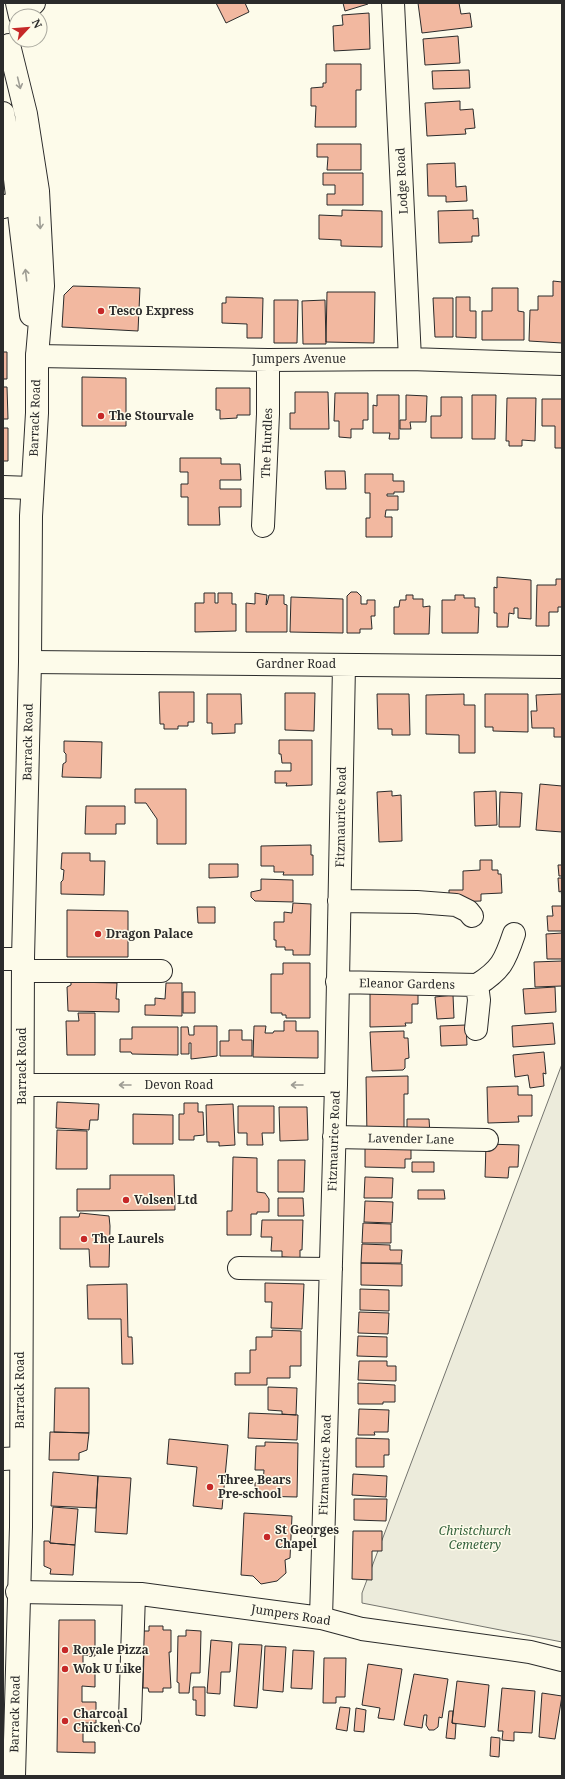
<svg xmlns="http://www.w3.org/2000/svg" width="565" height="1779" font-family="'Noto Serif',serif">
  <style>
    .green { fill: #ecebdb; stroke: #74746e }
    .building { fill: #f2b8a0; stroke: #2b2b2b }
    .lines { fill: none; stroke-linecap: round; stroke-linejoin: round }
    .minor-casing { stroke: #2b2b2b; stroke-width: 24 }
    .major-casing { stroke: #2b2b2b; stroke-width: 24 }
    .minor { stroke: #fdfbea; stroke-width: 22 }
    .major { stroke: #fdfbea; stroke-width: 22 }
    .oneway { stroke: #9e9d94 }
    .poi-dot { fill: #c62828; stroke: #fdfbea; stroke-width: 1.5 }
    .labels { text-anchor: middle; stroke-width: 3; stroke-linejoin: round; paint-order: stroke }
    .street-label { font-size: 12px; fill: #2b2b2b; stroke: #fdfbea }
    .poi-label { font-size: 12px; font-weight: bold; fill: #2b2b2b; stroke: #fdfbea; text-anchor: start }
    .park-label { font-size: 12px; font-style: italic; fill: #34623c; stroke: #fdfbea }
  </style>
  <rect width="100%" height="100%" fill="#fdfbea"/>
  <!-- green -->
  <path class="green" d="M562,1064V1642L362,1603V1593Z"/>
  <!-- building -->
  <path class="building" d="M216,3H245L249,12L226,23Z
    M343,3H368V4L345,11Z
    M418,3H459L461,14L470,13L472,27L422,33Z
    M369,13L370,49L334,51L333,26L343,25L342,15Z
    M458,36L460,63L425,65L423,39Z
    M326,64H361V90H356V127H315L316,106H311V88L323,87V83H326Z
    M469,70L470,88L433,89L432,71Z
    M460,101V110L473,109L475,128L465,129L466,134L427,136L425,103Z
    M317,144H361V170H327L328,157H317Z
    M455,163L456,187L466,186L467,201L446,202V196H428L427,164Z
    M323,173H363V205H327V194H335V185H323Z
    M342,210L382,211V247L341,246V240L319,239V215L342,216Z
    M473,210V219L478,218L479,236H472V242L439,243L438,211Z
    M553,281L562,282V343L529,341L530,310H538V296H553Z
    M73,286L140,288L138,331L62,327L64,295Z
    M492,288H518V311L524,312V340H482V311H492Z
    M327,292H375L374,343L326,342Z
    M226,297L263,298L262,338H247V324L222,323V303H226Z
    M456,297H470V311H476V338L456,337Z
    M433,298H453V337H435Z
    M274,300H298L297,343H274Z
    M325,300L326,344H303L302,301Z
    M3,352H7V379H3Z
    M82,377L126,378V426H82Z
    M3,387H7L8,419H3Z
    M216,388H250V415H237V418L220,419V410H216Z
    M295,392H328L329,429H290V413H295Z
    M335,393H368V420H363V429H351V438L339,437V421H334Z
    M377,395H399V439H389L390,433H373V405L377,406Z
    M406,395L427,396L426,422H410L411,429H400V420H406Z
    M472,395H496L495,439H472Z
    M441,397H462V438H431V416H441Z
    M507,398H536L535,441L522,440V446H509V441H506Z
    M542,399H562V448H555V426H542Z
    M3,428H8V461H3Z
    M180,458H221V464H240L241,480H220V489H241V507H219L220,525H188V497H181V484H188V472H180Z
    M325,471H345L346,489H326Z
    M365,474H393V481H404V492H394V494H387V496H398V510H386L385,517H392V537H366V518H370V493H365Z
    M497,577L531,580V619L518,618V608H514V614L509,613L508,627H497V613H494V587L497,588Z
    M556,579H562V607H558V612H549V626H536L537,585H556Z
    M351,592H357L361,596V604H367V600H375V616H371L372,629H360V633H347V596Z
    M204,593H215V603H218V593H232V604H236V631L195,632V603H204Z
    M255,593L267,595L266,605L267,604L269,595H284V604L287,605V632H246V603L255,604Z
    M406,595H413V599H423V607L430,606L429,634H394V607H399L400,600H406Z
    M455,595H464V598H475V607H479L478,633H442V600H455Z
    M291,597L343,599V633L290,632Z
    M159,692H194V722H188V726H178V729H164V724H160Z
    M285,693H315L314,731L285,730Z
    M207,694H241L242,724H235V733L212,734V723H207Z
    M377,694H409L410,735H392V729H378Z
    M464,694V705H475V753H459V735L426,734V695Z
    M485,694H528V732L493,731V727H485Z
    M562,694V737H554V728H532L531,711H537L536,695Z
    M279,740H312V785L286,786L287,783H275V771H291V763H282L281,754H279Z
    M64,741L102,742L101,778L62,777L63,764L66,762V754L64,752Z
    M540,784L562,786V832L536,830Z
    M135,789H186V844H157V819L146,803H135Z
    M392,791V796L401,795L402,841L379,842L377,792Z
    M496,791L497,825L475,826L474,792Z
    M500,792L522,793L520,827H499Z
    M86,806H125V824H116V834H85Z
    M311,845V855H313V875H283L284,872H274V866H261V846Z
    M62,853H90V861H105L104,895L61,894V882L63,880L64,870L61,869Z
    M480,860H492V870H498V874H501L502,893L481,894V901L449,902V890H463V871L480,870Z
    M209,864H238V877L209,878Z
    M558,865H562V876H559Z
    M558,878H562V897L561,891L559,892Z
    M261,879L293,880V902L255,901L251,897V892L261,890Z
    M293,903L311,904L310,955H293V950H285V947H276V940H274V922H284V912L292,913Z
    M552,906H562V931H548L547,916H553Z
    M197,907H215V923H198Z
    M67,910L128,911V957H67Z
    M562,933V959H547L546,934Z
    M562,961V986L535,987L534,962Z
    M283,963H310V1018H286V1015H282V1013H271V974H283Z
    M71,982L117,983L116,999H119V1012L68,1011L67,987L71,985Z
    M166,983H182V1016L145,1015V1005H155V998L165,999Z
    M555,987L556,1012L525,1014L523,989Z
    M183,992H195V1013H183Z
    M418,992V1004H412V1023H405L406,1026L370,1027V993Z
    M453,995L454,1018L437,1019L435,997Z
    M78,1013H95V1055H67L66,1021H79Z
    M284,1021H296V1031H318V1058L253,1057L254,1026H266L265,1033H273L274,1031H284Z
    M553,1023L555,1044L513,1047L512,1026Z
    M466,1025L467,1045L441,1046L440,1026Z
    M194,1026H217V1056L191,1059V1043H189V1054H181V1027H188L189,1035H194Z
    M132,1027H178V1055L132,1054L131,1052H120V1039H132Z
    M229,1030H242V1040H252V1056H220V1041H229Z
    M404,1031V1038H408L409,1058L405,1059V1068L403,1070L372,1071L370,1032Z
    M544,1052L546,1074L543,1073L544,1086L530,1088L528,1075L515,1077L513,1055Z
    M408,1076V1094H404V1135L367,1136L366,1077Z
    M518,1086V1095H532V1116H518L519,1122L488,1123L487,1087Z
    M57,1102L99,1104L98,1120H90L89,1130L56,1128Z
    M184,1103H198V1112H203L204,1135L194,1136V1140H179V1114H184Z
    M233,1104L235,1145L219,1146V1142H207L206,1105Z
    M238,1106H274V1133H262L263,1145H247V1133H238Z
    M279,1107H307L308,1140L280,1141Z
    M133,1114L173,1115V1144H133Z
    M407,1119H429L430,1134L407,1133Z
    M57,1130L87,1131V1169H56Z
    M486,1144L519,1145L518,1167H509L508,1178L485,1177Z
    M365,1145L411,1146V1159H405V1168L365,1167Z
    M233,1157L257,1158V1192L265,1193L269,1199V1212H257V1214H251V1235H227V1211H232Z
    M278,1160H305L304,1192H278Z
    M412,1162H434V1172H412Z
    M110,1175H174L175,1210L77,1211V1189H110Z
    M365,1177L393,1178L392,1198H364Z
    M418,1190H444L445,1199H418Z
    M278,1198H303L304,1216H278Z
    M365,1201L393,1202L392,1223L364,1222Z
    M80,1213L109,1216L110,1226L109,1267H90L89,1249H60V1217H79Z
    M262,1220H303L302,1250H300V1258L282,1257V1251H271L272,1237H261Z
    M363,1223L391,1224V1243H362Z
    M362,1244L390,1245V1250H402L401,1263H361Z
    M361,1263L402,1264V1286L361,1285Z
    M265,1283L304,1284L302,1329L271,1328L272,1302H265Z
    M127,1284L128,1337H132L133,1364H122L121,1319H88L87,1285Z
    M360,1289L389,1290V1311L360,1310Z
    M359,1312L389,1313L388,1334L358,1333Z
    M272,1330L301,1331V1366H290V1378H267V1385H235V1373H250V1350H256V1337H272Z
    M358,1336L387,1337V1357L357,1356Z
    M359,1361H387V1366H396V1381L358,1380Z
    M358,1383L395,1385V1402H383V1404H358Z
    M268,1387L297,1388L296,1415L282,1414V1411L268,1410Z
    M55,1388H89V1433L54,1432Z
    M359,1409L389,1410L388,1432H374L375,1435H358Z
    M249,1413L298,1415L297,1440L248,1438Z
    M50,1432L89,1433L87,1450L79,1453V1460H49Z
    M356,1438L389,1439V1455H384V1467H356Z
    M169,1439L228,1445L222,1509L193,1506L197,1467L167,1464Z
    M265,1442L298,1443L297,1497L255,1496V1483H263L264,1470H255L256,1446H265Z
    M53,1472L98,1476L96,1508L51,1506Z
    M353,1474L387,1476L386,1497L352,1495Z
    M98,1476L131,1478L127,1534L95,1532Z
    M354,1499H387L386,1521L354,1520Z
    M53,1507L78,1509L75,1545L50,1543Z
    M244,1513L292,1516L290,1558L285,1560L286,1573L277,1581L261,1584L253,1576L241,1575Z
    M353,1531H382V1551H372V1580L352,1579Z
    M44,1541H49L50,1543L75,1545L73,1575L50,1574L51,1569L44,1566Z
    M59,1620H95V1656L83,1655V1668H95V1687L82,1686V1702H96V1723H83V1742H95V1753L57,1752Z
    M149,1626H163V1630H171V1652H169L171,1688H163V1692H149L148,1688H143L144,1652H142V1631H149Z
    M186,1630L201,1631L200,1673H191L189,1693H179V1683L177,1682L178,1636H186Z
    M211,1640L232,1642L230,1672H221L220,1694L207,1693Z
    M239,1644L262,1645L257,1708L234,1706Z
    M265,1646L286,1647L283,1692L263,1690Z
    M293,1650L314,1651L312,1689L291,1688Z
    M324,1658H346L345,1697H336V1703H323Z
    M368,1664L402,1669L394,1720L378,1718L380,1708L362,1705Z
    M414,1674L448,1679L442,1718L439,1717L438,1727L434,1730H429L426,1725L427,1715H424L422,1728L404,1725Z
    M457,1681L489,1685L485,1727L452,1723Z
    M193,1687H205V1716L196,1715V1700H193Z
    M502,1688L535,1691L532,1733L514,1732V1741L502,1740L503,1731H498Z
    M542,1693L562,1696L555,1739L539,1737Z
    M340,1707L350,1708L347,1731L336,1729Z
    M356,1708L366,1710L364,1732L354,1731Z
    M449,1711H453L452,1723L456,1724L455,1739L446,1738Z
    M491,1737L500,1738L499,1757L490,1756Z"/>
  <g class="lines">
    <defs>
      <path id="minor" d="M393,3L410,359
        M21,16L34,3
        M3,207L18,202L32,189
        M37,356L268,360L410,359L562,364
        M3,487L32,488
        M263,526L268,414V360
        M30,662L562,667
        M339,901L417,902L456,905L468,911L472,916
        M3,959H23
        M23,971H161
        M337,982L477,985C501,970 505,961 514,934
        M476,1029L479,1000L477,985
        M23,1085H336
        M334,1137L487,1140
        M239,1268L331,1269
        M3,1459L20,1458
        M17,1592L141,1594L321,1618L362,1629L530,1652L562,1660
        M321,1618L336,1085L344,665
        M130,1719L134,1594"/>
      <path id="major" d="M17,3L20,16
        M9,45L26,114L38,191L43,286L37,356V413L31,516L30,662L23,959L21,1527L14,1776
        M3,113L13,162L31,315"/>
    </defs>
    <!-- minor casing -->
    <use href="#minor" class="minor-casing"/>
    <!-- major casing -->
    <use href="#major" class="major-casing"/>
    <!-- minor -->
    <use href="#minor" class="minor"/>
    <!-- major -->
    <use href="#major" class="major"/>
  </g>
  <!-- one-way arrows -->
  <defs><path id="oneway-shaft" d="M-6 0H5M1.5-3L5.5 0L1.5 3" fill="none" stroke-width="1.6" stroke-linecap="round" stroke-linejoin="round"/></defs>
  <g class="oneway">
    <use href="#oneway-shaft" transform="translate(19 83) rotate(76)"/>
    <use href="#oneway-shaft" transform="translate(40 223) rotate(87)"/>
    <use href="#oneway-shaft" transform="translate(26 275) rotate(-97)"/>
    <use href="#oneway-shaft" transform="translate(125 1085) rotate(180)"/>
    <use href="#oneway-shaft" transform="translate(297 1085) rotate(-180)"/>
  </g>
  <!-- markers -->
  <g class="poi-dot">
    <circle cx="101" cy="311" r="4"/>
    <circle cx="101" cy="416" r="4"/>
    <circle cx="98" cy="934" r="4"/>
    <circle cx="126" cy="1200" r="4"/>
    <circle cx="84" cy="1239" r="4"/>
    <circle cx="210" cy="1487" r="4"/>
    <circle cx="267" cy="1537" r="4"/>
    <circle cx="65" cy="1650" r="4"/>
    <circle cx="65" cy="1669" r="4"/>
    <circle cx="65" cy="1721" r="4"/>
  </g>
  <g class="labels">
    <!-- street labels -->
    <g class="street-label">
      <text transform="translate(402 181) rotate(-93)" y="4">Lodge Road</text>
      <text x="299" y="363">Jumpers Avenue</text>
      <text transform="translate(35 418) rotate(-88)" y="4">Barrack Road</text>
      <text transform="translate(267 443) rotate(-88)" y="4">The Hurdles</text>
      <text x="296" y="668">Gardner Road</text>
      <text transform="translate(28 742) rotate(-89)" y="4">Barrack Road</text>
      <text transform="translate(341 817) rotate(-89)" y="4">Fitzmaurice Road</text>
      <text transform="translate(407 984) rotate(1)" y="4">Eleanor Gardens</text>
      <text transform="translate(22 1066) rotate(-90)" y="4">Barrack Road</text>
      <text x="179" y="1089">Devon Road</text>
      <text transform="translate(411 1139) rotate(1)" y="4">Lavender Lane</text>
      <text transform="translate(334 1141) rotate(-88)" y="4">Fitzmaurice Road</text>
      <text transform="translate(20 1390) rotate(-90)" y="4">Barrack Road</text>
      <text transform="translate(325 1465) rotate(-88)" y="4">Fitzmaurice Road</text>
      <text transform="translate(291 1615) rotate(9)" y="4">Jumpers Road</text>
      <text transform="translate(15 1714) rotate(-89)" y="4">Barrack Road</text>
    </g>
    <!-- poi labels -->
    <g class="poi-label">
      <text x="109" y="315">Tesco Express</text>
      <text x="109" y="420">The Stourvale</text>
      <text x="106" y="938">Dragon Palace</text>
      <text x="134" y="1204">Volsen Ltd</text>
      <text x="92" y="1243">The Laurels</text>
      <text x="218" y="1484">Three Bears<tspan x="218" dy="14">Pre-school</tspan></text>
      <text x="275" y="1534">St Georges<tspan x="275" dy="14">Chapel</tspan></text>
      <text x="73" y="1654">Royale Pizza</text>
      <text x="73" y="1673">Wok U Like</text>
      <text x="73" y="1718">Charcoal<tspan x="73" dy="14">Chicken Co</tspan></text>
    </g>
    <!-- park labels -->
    <g class="park-label">
      <text x="475" y="1535">Christchurch<tspan x="475" dy="14">Cemetery</tspan></text>
    </g>
  </g>
  <!-- border -->
  <rect width="565" height="1779" fill="none" stroke="#2b2b2b" stroke-width="8"/>
  <!-- north arrow -->
  <g transform="translate(28 28) rotate(64)"><circle r="19" fill="#fdfbea" stroke="#a9a89e"/>
  <path d="M0-3L7 15L0 10L-7 15Z" fill="#c62828"/>
  <text y="-6" font-size="11" font-weight="bold" text-anchor="middle" fill="#2b2b2b">N</text>
  </g>
</svg>
